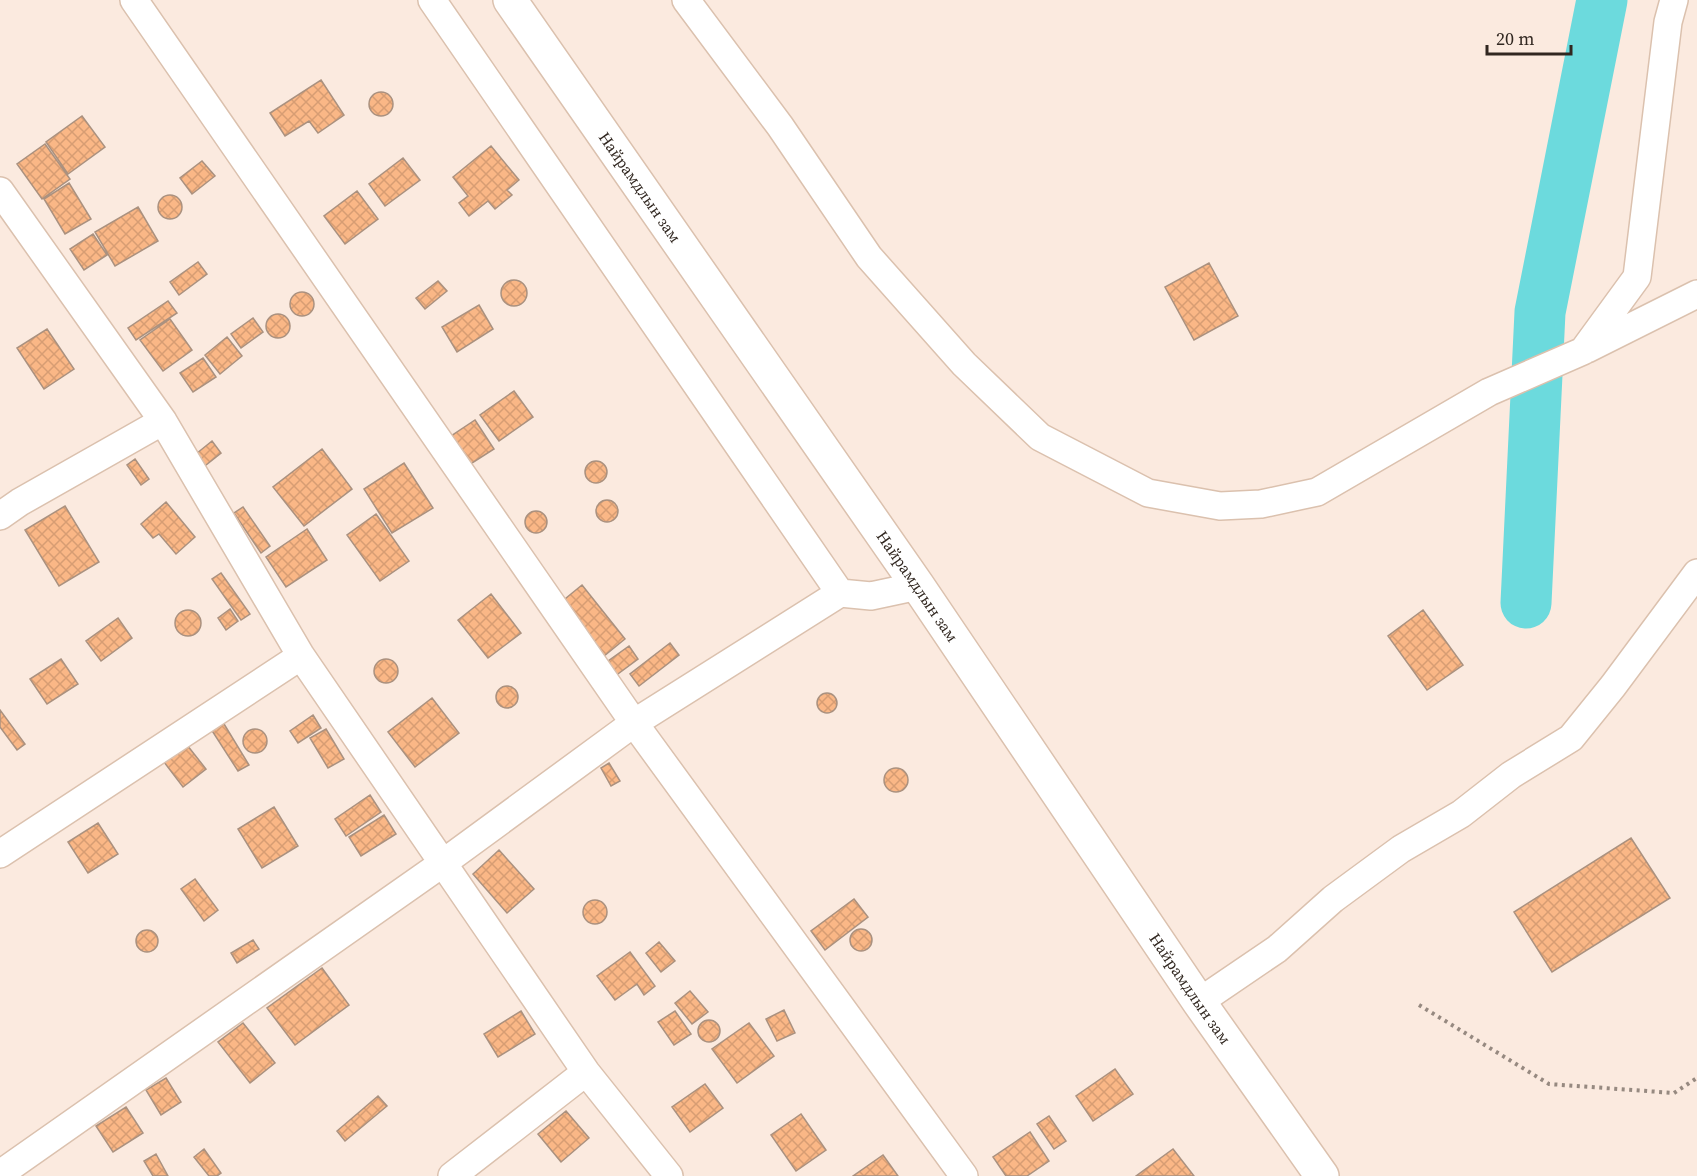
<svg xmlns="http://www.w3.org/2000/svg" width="1697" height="1176" font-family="'Source Serif 4',serif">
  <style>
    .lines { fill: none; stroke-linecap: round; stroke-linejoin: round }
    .river { stroke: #6cdadd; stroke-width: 51 }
    .building { fill: url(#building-cross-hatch); stroke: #aa917f; stroke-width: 1.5 }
    .minor-casing { stroke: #dbc1ae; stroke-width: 30 }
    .major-casing { stroke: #dbc1ae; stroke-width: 36 }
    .path { stroke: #968980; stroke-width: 4; stroke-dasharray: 3 4.5; stroke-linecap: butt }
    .minor { stroke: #fff; stroke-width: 27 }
    .major { stroke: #fff; stroke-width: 33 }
    .labels { text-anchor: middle; stroke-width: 4.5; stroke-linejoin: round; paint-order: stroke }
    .street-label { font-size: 16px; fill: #312720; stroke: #fbeadf }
  </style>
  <defs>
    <pattern id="building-cross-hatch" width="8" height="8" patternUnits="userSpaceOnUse" patternTransform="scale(1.5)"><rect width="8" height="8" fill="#fab786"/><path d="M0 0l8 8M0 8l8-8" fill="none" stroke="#d79d73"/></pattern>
  </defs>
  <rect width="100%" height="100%" fill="#fbeadf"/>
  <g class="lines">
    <!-- river -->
    <path class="river" d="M1526,603L1540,312L1602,0"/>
  </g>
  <!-- building -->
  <path class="building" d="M321,80L344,115L318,133L309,121L285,136L270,113Z
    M369 104a12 12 0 1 1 24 0a12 12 0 1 1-24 0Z
    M82,116L105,147L68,174L46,142Z
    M45,144L70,179L42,199L17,164Z
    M491,146L519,180L507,190L512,195L495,209L488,201L469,216L459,203L468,196L453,177Z
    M403,158L420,180L385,206L369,184Z
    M202,161L215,176L192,194L180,178Z
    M69,183L91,219L65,234L44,199Z
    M357,191L378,219L345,244L324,216Z
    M158 207a12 12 0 1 1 24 0a12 12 0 1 1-24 0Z
    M138,207L158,241L115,266L95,232Z
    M93,234L107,255L84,270L70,249Z
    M198,262L207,274L179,295L170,282Z
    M1209,263L1238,316L1194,340L1165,287Z
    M501 293a13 13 0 1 1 26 0a13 13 0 1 1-26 0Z
    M438,281L447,291L425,309L416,298Z
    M290 304a12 12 0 1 1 24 0a12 12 0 1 1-24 0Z
    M168,301L177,313L136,340L128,328Z
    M479,305L493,329L457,352L442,327Z
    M266 326a12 12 0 1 1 24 0a12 12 0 1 1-24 0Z
    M253,318L263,332L241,348L231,334Z
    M170,319L192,350L163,371L140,340Z
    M47,329L74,369L44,389L17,348Z
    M227,337L242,356L220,374L205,355Z
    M203,358L216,377L193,392L180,373Z
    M514,391L533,417L499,441L480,415Z
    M475,420L494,449L469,465L451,436Z
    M212,441L221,453L201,469L191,458Z
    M322,449L352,489L304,526L273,487Z
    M135,459L149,479L141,485L127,465Z
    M585 472a11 11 0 1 1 22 0a11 11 0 1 1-22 0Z
    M404,463L433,508L392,533L364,489Z
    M596 511a11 11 0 1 1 22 0a11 11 0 1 1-22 0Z
    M166,502L195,537L176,554L159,534L153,538L141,524Z
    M65,506L99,562L59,586L25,530Z
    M243,507L270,546L261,553L234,513Z
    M525 522a11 11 0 1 1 22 0a11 11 0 1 1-22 0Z
    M376,514L409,561L380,581L347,535Z
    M307,529L327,560L286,587L266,557Z
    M221,573L250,614L241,620L212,579Z
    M582,585L625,639L598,661L555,607Z
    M491,594L521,633L488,658L458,620Z
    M230,609L238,621L226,630L218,618Z
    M1423,610L1463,665L1427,690L1388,636Z
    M175 623a13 13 0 1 1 26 0a13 13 0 1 1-26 0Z
    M118,618L132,638L101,661L86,641Z
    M670,643L679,655L639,686L630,674Z
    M629,646L638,659L607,682L597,669Z
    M61,659L78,684L47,704L30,679Z
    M374 671a12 12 0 1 1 24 0a12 12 0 1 1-24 0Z
    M496 697a11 11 0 1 1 22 0a11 11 0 1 1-22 0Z
    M817 703a10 10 0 1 1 20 0a10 10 0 1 1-20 0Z
    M432,698L459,733L415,767L388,732Z
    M0,710L25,744L17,750L0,727Z
    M313,715L321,728L298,743L290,731Z
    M221,719L249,765L238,771L209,726Z
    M326,729L344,759L328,768L310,738Z
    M243 741a12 12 0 1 1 24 0a12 12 0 1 1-24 0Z
    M187,745L206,769L183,787L164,762Z
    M609,763L620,781L611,786L601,768Z
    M884 780a12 12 0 1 1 24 0a12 12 0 1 1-24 0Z
    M370,795L381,812L346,836L335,819Z
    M274,807L298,846L262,868L238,829Z
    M384,815L396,834L361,856L349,837Z
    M98,823L118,854L88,873L68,842Z
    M1631,838L1670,898L1552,972L1514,912Z
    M499,850L534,889L507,913L473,874Z
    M195,879L218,910L204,921L181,889Z
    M854,899L868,917L825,950L811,931Z
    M583 912a12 12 0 1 1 24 0a12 12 0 1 1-24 0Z
    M850 940a11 11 0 1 1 22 0a11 11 0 1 1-22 0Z
    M136 941a11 11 0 1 1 22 0a11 11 0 1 1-22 0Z
    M253,940L259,949L237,963L231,953Z
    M659,942L675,961L661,972L646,953Z
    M630,952L655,986L644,995L637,984L615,1000L597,976Z
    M322,968L349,1005L295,1045L267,1008Z
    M690,991L708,1012L692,1024L675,1003Z
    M784,1010L795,1033L777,1041L766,1019Z
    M521,1011L535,1034L498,1057L484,1034Z
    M675,1011L691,1034L674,1045L658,1022Z
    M698 1031a11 11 0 1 1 22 0a11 11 0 1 1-22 0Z
    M243,1023L275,1063L250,1083L218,1042Z
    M749,1023L774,1056L737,1083L712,1049Z
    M1115,1069L1133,1094L1093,1121L1076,1096Z
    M166,1078L181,1102L161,1115L146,1090Z
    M705,1084L723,1108L690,1132L672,1107Z
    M378,1096L387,1106L345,1141L337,1131Z
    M126,1107L143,1133L113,1152L96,1126Z
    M566,1111L589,1138L561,1162L538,1134Z
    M801,1114L826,1150L796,1171L771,1135Z
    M1049,1116L1066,1141L1054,1149L1037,1124Z
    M1030,1132L1049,1161L1027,1176H1006L993,1157Z
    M204,1149L221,1173L217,1176H209L194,1157Z
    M1173,1149L1194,1176H1136Z
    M156,1154L168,1176H153L144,1161Z
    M883,1155L898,1176H853Z"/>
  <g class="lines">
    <defs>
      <path id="minor" d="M134,0L634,723L964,1176
        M432,0L840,593
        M686,0L780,126L869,257L964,364L1040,437L1148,493L1220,506L1261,504L1317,492L1489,392L1583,351L1637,277L1668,22L1674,0
        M0,191L163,421L301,656L586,1072L669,1176
        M1587,349L1697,294
        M0,516L20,502L163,421
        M0,854L301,656
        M1199,1002L1277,949L1333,899L1401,849L1461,814L1511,775L1571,738L1613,686L1697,573
        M0,1174L443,863L634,723L840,593L871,596L918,586
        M452,1176L586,1072"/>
      <g id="major">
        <path id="s1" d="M510,0L918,586L1199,1002L1322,1176"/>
      </g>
    </defs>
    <!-- minor casing -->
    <use href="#minor" class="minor-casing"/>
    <!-- major casing -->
    <use href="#major" class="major-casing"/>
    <!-- path -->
    <path class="path" d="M1419,1005L1549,1084L1674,1093L1697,1078"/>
    <!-- minor -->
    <use href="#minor" class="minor"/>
    <!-- major -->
    <use href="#major" class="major"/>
  </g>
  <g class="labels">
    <!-- street labels -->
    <g class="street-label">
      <text dy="6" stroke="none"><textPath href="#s1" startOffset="228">Найрамдлын зам</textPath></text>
      <text dy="6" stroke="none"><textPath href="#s1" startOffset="714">Найрамдлын зам</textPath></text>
      <text dy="6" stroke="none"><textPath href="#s1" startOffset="1200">Найрамдлын зам</textPath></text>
    </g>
  </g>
  <!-- scale -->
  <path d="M1487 45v9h84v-9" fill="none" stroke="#312720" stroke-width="3"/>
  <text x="1496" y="45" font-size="18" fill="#312720" stroke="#fbeadf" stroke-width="4.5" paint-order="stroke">20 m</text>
</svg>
